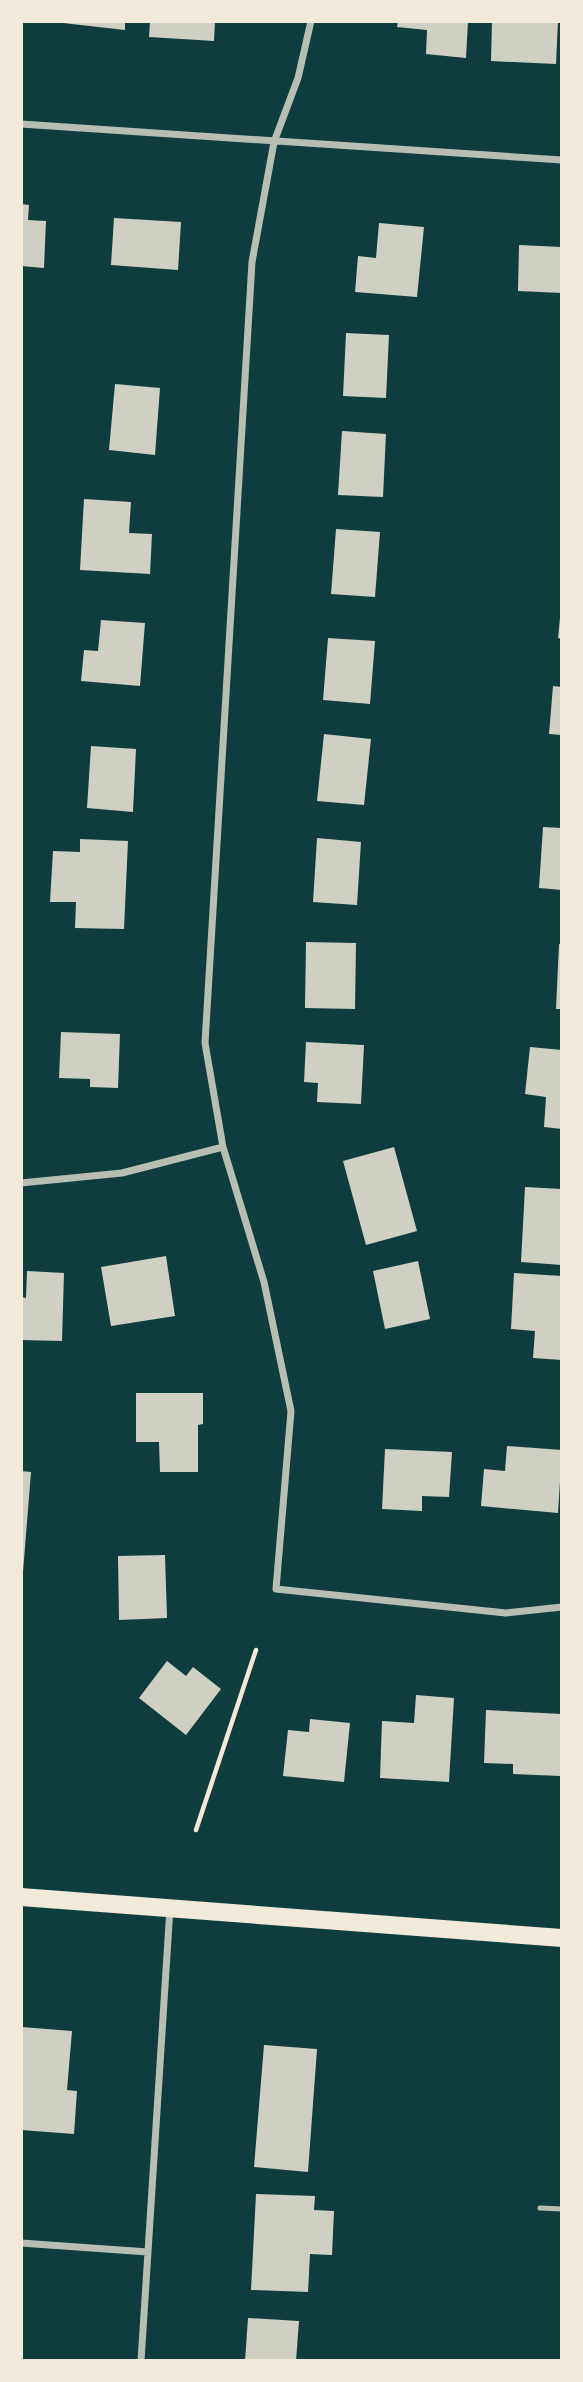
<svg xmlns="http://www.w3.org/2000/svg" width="583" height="2382" font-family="'Work Sans',sans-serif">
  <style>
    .building { fill: #cfcfc3 }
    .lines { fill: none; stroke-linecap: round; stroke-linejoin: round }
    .path { stroke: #f1e9da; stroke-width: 4.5 }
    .service { stroke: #b8beb3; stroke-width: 5 }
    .minor { stroke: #b8beb3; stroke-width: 7 }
    .primary { stroke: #f1e9da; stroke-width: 18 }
  </style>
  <rect width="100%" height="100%" fill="#0f3d3e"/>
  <!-- building -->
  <path class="building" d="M45,21H125V30Z
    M150,21H215L214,41L149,37Z
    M398,21H468L466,58L426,54L427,30L397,27Z
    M492,21H558L556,64L491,61Z
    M21,204L29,205L28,220L46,221L44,268L21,266Z
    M114,218L181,222L178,270L111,265Z
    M379,223L424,227L417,297L355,292L358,256L376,258Z
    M519,245L562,247V293L518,291Z
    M346,333L389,335L386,398L343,396Z
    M115,384L160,388L155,455L109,450Z
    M342,431L386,434L383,497L338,495Z
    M84,499L131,502L129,533L152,534L150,574L80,570Z
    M336,529L380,532L375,597L331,594Z
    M560,618H562V639L558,638Z
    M101,620L145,623L140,686L81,681L84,650L98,651Z
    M328,638L375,641L370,704L323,700Z
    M553,686L562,687V735L549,734Z
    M324,734L371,739L364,805L317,801Z
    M91,746L136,749L133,812L87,808Z
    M543,827L562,828V890L539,888Z
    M317,838L361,842L357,905L313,902Z
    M80,839L128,841L124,929L75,928L76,902H50L53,851L80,852Z
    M306,942L356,943L355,1009L305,1008Z
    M559,944H562V1009H556Z
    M61,1032L120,1034L118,1088L90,1087V1079L59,1078Z
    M306,1042L364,1045L361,1104L317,1102L318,1083L304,1082Z
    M530,1047L562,1050V1129L544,1127L546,1097L525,1094Z
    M394,1147L417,1231L366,1245L343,1161Z
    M525,1187L562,1189V1265L521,1262Z
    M166,1256L175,1316L111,1326L101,1267Z
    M418,1261L430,1319L385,1329L373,1271Z
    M27,1271L64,1273L62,1341L21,1340V1297L26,1298Z
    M514,1273L562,1276V1360L533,1358L535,1331L511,1329Z
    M136,1393H203V1424L198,1425V1472H160L159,1442H136Z
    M507,1446L562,1450L558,1513L481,1506L484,1469L505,1471Z
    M385,1449L452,1452L449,1497L422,1496V1511L382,1509Z
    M21,1471L31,1472L23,1572L21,1571Z
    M165,1555L167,1618L119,1620L118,1556Z
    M167,1661L186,1676L193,1667L221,1689L186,1735L139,1698Z
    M416,1695L454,1698L449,1782L380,1778L382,1721L414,1723Z
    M486,1710L562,1714L560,1776L513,1774V1764L484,1763Z
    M310,1719L350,1723L344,1782L283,1776L288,1730L309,1732Z
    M21,2027L72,2031L67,2090L77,2091L74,2134L21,2130Z
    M264,2045L317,2049L308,2172L254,2167Z
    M256,2194L315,2196L314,2210L334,2211L332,2255L310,2254L308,2292L251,2290Z
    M248,2318L299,2321L296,2361H245Z"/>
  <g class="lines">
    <!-- path -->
    <path class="path" d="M196,1830L256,1650"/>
    <!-- service -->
    <path class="service" d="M540,2208L562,2209"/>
    <!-- minor -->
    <path class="minor" d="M311,21L298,78L274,142L252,262L205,1043L223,1147L264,1282L291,1411L276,1589L506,1613L562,1607
      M21,124L562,160
      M21,1183L122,1173L223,1147
      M21,2243L148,2252
      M141,2361L170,1908"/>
    <!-- primary -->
    <path class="primary" d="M21,1897L562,1938"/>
  </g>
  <!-- border -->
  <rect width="583" height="2382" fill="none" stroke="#f1e9da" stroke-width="46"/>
</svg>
